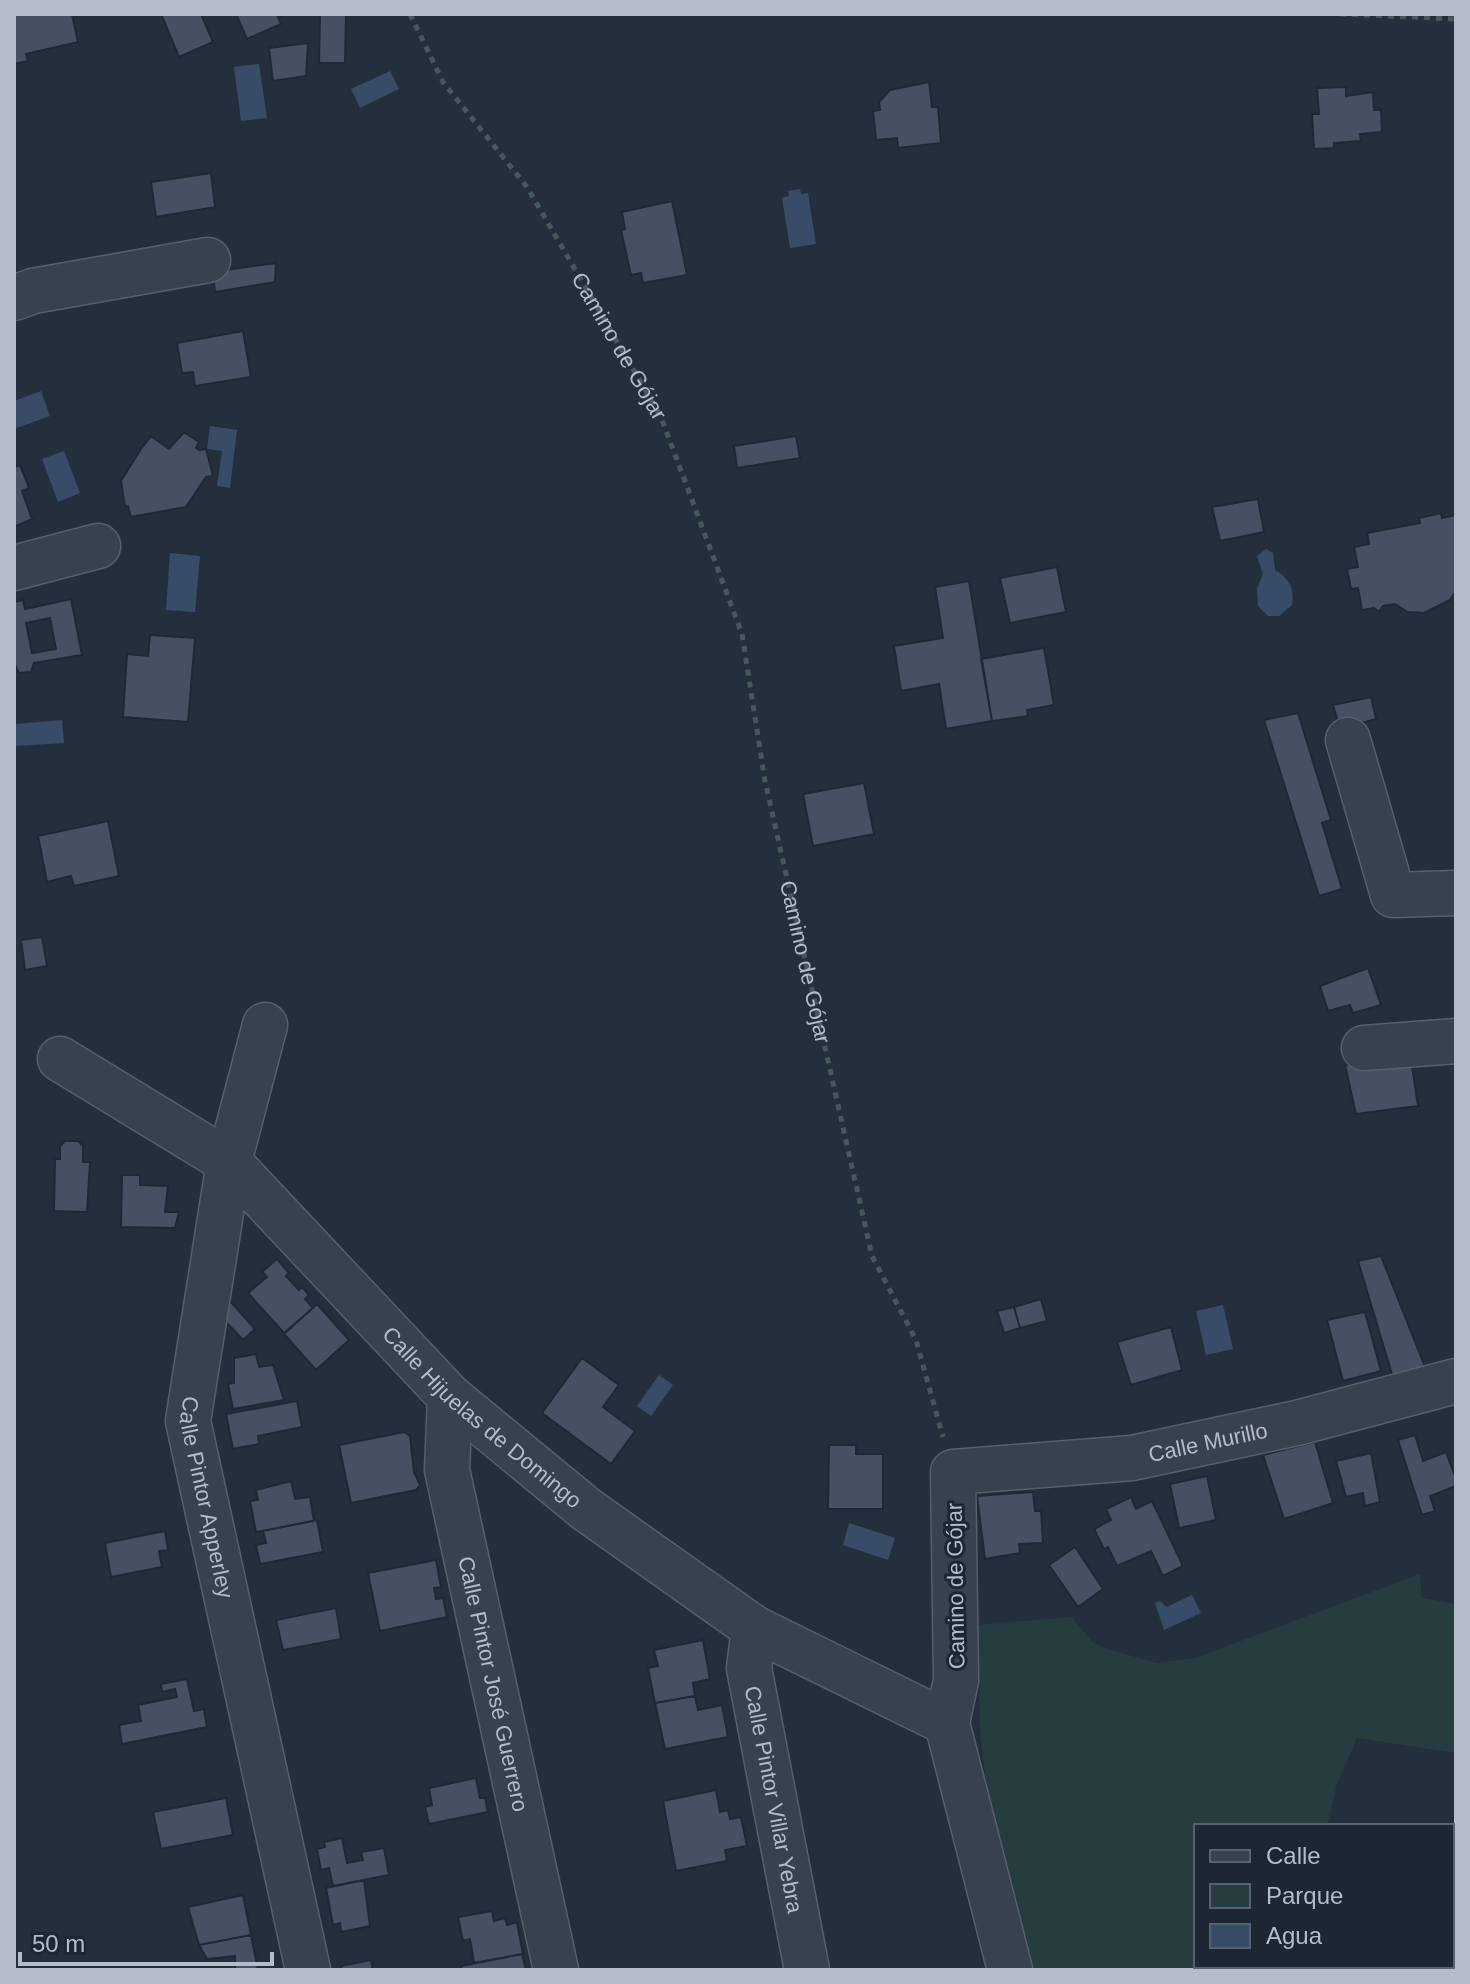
<svg xmlns="http://www.w3.org/2000/svg" width="1470" height="1984" font-family="Arial,sans-serif">
  <style>
    .green { fill: #263c3f }
    .water { fill: #394c67 }
    .building { fill: #455162; stroke: #1f2835; stroke-width: 2; fill-rule: evenodd }
    .lines { fill: none; stroke-linecap: round; stroke-linejoin: round }
    .minor-casing { stroke: #565f6c; stroke-width: 47 }
    .path { stroke: #44595c; stroke-width: 5; stroke-dasharray: 6 6; stroke-linecap: butt }
    .minor { stroke: #38414e; stroke-width: 44 }
    .labels { text-anchor: middle; stroke-width: 6; stroke-linejoin: round; paint-order: stroke }
    .street-label { font-size: 22px; fill: #b4bcc9; stroke: #1d2633 }
  </style>
  <rect width="100%" height="100%" fill="#242f3e"/>
  <!-- green -->
  <path class="green" d="M1420,1574L1422,1598L1456,1604V1753L1357,1738L1337,1784L1327,1826H1196V1966H1395L1399,1970H1027L985,1775L980,1730L978,1625L1072,1617L1092,1642L1107,1649L1157,1663L1195,1658Z"/>
  <!-- water -->
  <path class="water" d="M259,64L267,118L241,121L234,67Z
    M390,71L399,89L360,108L351,89Z
    M800,189L801,194L808,193L816,244L790,248L782,198L789,196L788,191Z
    M41,391L50,416L14,429V401Z
    M210,426L237,430L230,488L217,486L222,451L207,449Z
    M64,451L80,493L58,502L42,459Z
    M1266,549L1273,553L1275,570C1289,578 1295,589 1292,605L1279,616H1268L1258,606L1257,589L1263,574L1257,556Z
    M170,553L200,556L195,612L166,610Z
    M62,720L64,743L14,746L15,724Z
    M1223,1305L1233,1349L1206,1355L1196,1311Z
    M659,1375L673,1385L651,1416L637,1406Z
    M849,1523L895,1538L888,1560L843,1545Z
    M1192,1595L1201,1613L1164,1630L1155,1603L1160,1601L1167,1607Z"/>
  <!-- building -->
  <path class="building" d="M14,14H72L78,42L26,54L28,61L14,64Z
    M161,14H201L213,42L179,57Z
    M236,14H287L278,17L281,24L247,39Z
    M320,14H346L345,63H319Z
    M308,43L306,76L273,81L269,48Z
    M929,82L932,107H938L941,143L898,148L897,138L876,140L873,111L880,110L879,102L890,90Z
    M1346,87V96L1373,92L1374,110H1381L1382,132L1360,134L1361,141L1334,143V148L1314,149L1312,114H1319L1317,88Z
    M211,173L215,207L156,217L151,182Z
    M672,201L687,275L643,283L641,273L631,275L621,230L625,229L622,212Z
    M276,263L275,282L215,292L214,282L225,270Z
    M243,331L251,377L195,386L193,372L182,373L177,343Z
    M184,432L199,442L196,448L199,450L206,449L213,476L206,477L186,507L131,517L128,506L125,507L121,481L141,449L151,436L169,449Z
    M796,436L800,458L737,468L734,446Z
    M20,465L29,488L22,491L32,519L14,527V467Z
    M1258,499L1264,532L1220,541L1212,507Z
    M1441,513L1442,518L1456,515V591L1450,600L1424,613L1408,612L1395,604L1383,606L1379,612L1374,608L1362,610L1358,588L1351,589L1347,569L1358,567L1354,547L1369,544L1367,533L1420,523L1419,518Z
    M1057,567L1066,612L1010,623L1000,578Z
    M969,581L992,721L946,729L939,684L901,691L894,646L943,638L935,587Z
    M71,599L82,655L34,663L31,672L19,673L14,663V602L23,600L25,609ZM50,618L56,649L32,653L26,623Z
    M150,635L195,638L188,722L123,717L127,654L148,656Z
    M1044,648L1054,705L1027,710L1028,716L992,721L981,659Z
    M1371,697L1376,719L1340,729L1333,705Z
    M1298,713L1331,820L1322,823L1342,889L1319,896L1264,720Z
    M864,783L874,834L813,846L803,794Z
    M108,821L119,876L74,886L71,876L47,882L38,836Z
    M42,937L47,966L25,970L21,940Z
    M1368,968L1381,1005L1353,1013L1350,1005L1328,1011L1320,986Z
    M1411,1059L1418,1106L1356,1114L1345,1065Z
    M65,1141H78L83,1146V1162H90L87,1212L54,1211L55,1159H60V1146Z
    M122,1175H140V1185L168,1186L165,1212H179L175,1228L121,1227Z
    M1381,1256L1427,1372L1394,1381L1358,1261Z
    M277,1259L289,1273L286,1276L299,1290L302,1287L309,1295L305,1299L313,1308L284,1333L248,1293L267,1277L262,1272Z
    M1041,1299L1047,1321L1020,1328L1014,1307Z
    M230,1301L255,1329L243,1340L225,1321Z
    M317,1304L349,1340L316,1370L284,1334Z
    M1014,1307L1020,1328L1004,1333L997,1311Z
    M1365,1312L1381,1371L1343,1381L1327,1320Z
    M1171,1327L1182,1370L1131,1385L1117,1342Z
    M256,1354L259,1367L273,1365L284,1400L233,1409L228,1384L234,1383V1358Z
    M582,1358L619,1385L603,1407L635,1431L611,1464L542,1413Z
    M297,1401L302,1427L258,1436L259,1444L233,1449L226,1414Z
    M404,1432L410,1436L414,1472L420,1485L416,1490L351,1503L339,1445Z
    M1415,1435L1423,1461L1446,1452L1456,1479V1486L1430,1496L1435,1511L1422,1515L1398,1440Z
    M1315,1442L1333,1503L1284,1519L1263,1455Z
    M829,1445H856V1454H883V1509H828Z
    M1371,1453L1380,1502L1365,1506L1363,1493L1346,1497L1336,1461Z
    M1207,1476L1216,1520L1179,1528L1170,1484Z
    M291,1481L295,1499L310,1497L314,1521L256,1532L250,1501L258,1500L256,1490Z
    M1033,1492L1035,1511H1041L1043,1543L1019,1544L1020,1553L985,1559L977,1496Z
    M1131,1497L1136,1509L1152,1501L1183,1566L1163,1576L1151,1551L1117,1566L1108,1547L1104,1549L1094,1529L1111,1520L1106,1509Z
    M317,1520L323,1552L260,1564L256,1545L266,1543L263,1531Z
    M165,1531L168,1550L159,1551L162,1567L111,1577L105,1543Z
    M1075,1547L1103,1589L1078,1607L1049,1565Z
    M436,1560L441,1587L434,1588L436,1599L443,1598L447,1617L380,1631L368,1573Z
    M336,1608L341,1639L283,1650L276,1620Z
    M703,1640L710,1679L693,1683L695,1696L655,1703L648,1668L658,1666L654,1650Z
    M187,1679L194,1711L204,1709L207,1727L122,1744L119,1725L141,1721L138,1705L177,1697L175,1689L162,1692L161,1684Z
    M695,1696L698,1710L722,1705L728,1737L665,1749L655,1703Z
    M476,1778L480,1798H485L488,1812L429,1824L425,1807L432,1805L429,1788Z
    M716,1790L720,1812L728,1810L730,1819L741,1817L747,1846L725,1850L727,1861L676,1871L663,1801Z
    M226,1798L233,1835L161,1849L153,1812Z
    M342,1838L347,1863L363,1860L361,1852L384,1848L389,1875L333,1886L329,1868L321,1870L317,1849L325,1847L324,1842Z
    M364,1880L370,1926L341,1932L340,1923L333,1925L326,1888Z
    M243,1895L251,1935L199,1945L188,1907Z
    M492,1911L494,1921L505,1918L507,1925L517,1922L523,1954L474,1963L470,1939L463,1941L458,1917Z
    M251,1935L258,1970H235V1956L207,1959L199,1945Z
    M522,1954L526,1970H462L461,1966Z
    M371,1960L373,1970H342L341,1966Z"/>
  <g class="lines">
    <defs>
      <g id="minor">
        <path d="M14,298L33,291L208,260"/>
        <path d="M14,568L98,546"/>
        <path d="M1348,740L1393,895L1456,893"/>
        <path id="s2" d="M265,1025L229,1162L188,1421L308,1970"/>
        <path d="M1364,1048L1456,1041"/>
        <path id="s3" d="M60,1059L229,1162L450,1397L586,1509L754,1628L947,1723"/>
        <path id="s4" d="M450,1397L447,1470L556,1970"/>
        <path id="s5" d="M754,1628L749,1668L807,1970"/>
        <path id="s6" d="M1010,1970L947,1723L956,1680L953,1472L1132,1458L1297,1423L1456,1381"/>
      </g>
    </defs>
    <!-- minor casing -->
    <use href="#minor" class="minor-casing"/>
    <!-- path -->
    <g class="path">
      <path id="s1" d="M410,14L443,82L527,187L661,417L742,634L765,781L872,1256L916,1340L943,1437"/>
      <path d="M1340,14L1456,19"/>
    </g>
    <!-- minor -->
    <use href="#minor" class="minor"/>
  </g>
  <g class="labels">
    <!-- street labels -->
    <g class="street-label">
      <text dy="8" stroke="none"><textPath href="#s1" startOffset="394">Camino de Gójar</textPath></text>
      <text dy="8" stroke="none"><textPath href="#s1" startOffset="1042">Camino de Gójar</textPath></text>
      <text dy="8" stroke="none"><textPath href="#s3" startOffset="558">Calle Hijuelas de Domingo</textPath></text>
      <text dy="8" stroke="none"><textPath href="#s6" startOffset="764">Calle Murillo</textPath></text>
      <text dy="8" stroke="none"><textPath href="#s2" startOffset="482">Calle Pintor Apperley</textPath></text>
      <text transform="translate(955 1586) rotate(-91)" y="8">Camino de Gójar</text>
      <text dy="8" stroke="none"><textPath href="#s4" startOffset="292">Calle Pintor José Guerrero</textPath></text>
      <text dy="8" stroke="none"><textPath href="#s5" startOffset="174">Calle Pintor Villar Yebra</textPath></text>
    </g>
  </g>
  <!-- border -->
  <rect width="1470" height="1984" fill="none" stroke="#b4bcc9" stroke-width="32"/>
  <!-- legend -->
  <rect x="1194" y="1824" width="260" height="144" fill="#1d2633" stroke="#59626f" stroke-width="2"/>
  <rect x="1210" y="1850" width="40" height="12" fill="#38414e" stroke="#59626f" stroke-width="2"/>
  <text x="1266" y="1864" font-size="24" fill="#b4bcc9">Calle</text>
  <rect x="1210" y="1884" width="40" height="24" fill="#263c3f" stroke="#59626f" stroke-width="2"/>
  <text x="1266" y="1904" font-size="24" fill="#b4bcc9">Parque</text>
  <rect x="1210" y="1924" width="40" height="24" fill="#394c67" stroke="#59626f" stroke-width="2"/>
  <text x="1266" y="1944" font-size="24" fill="#b4bcc9">Agua</text>
  <!-- scale -->
  <path d="M20 1952v12h252v-12" fill="none" stroke="#b4bcc9" stroke-width="4"/>
  <text x="32" y="1952" font-size="24" fill="#b4bcc9" stroke="#1d2633" stroke-width="6" paint-order="stroke">50 m</text>
</svg>
